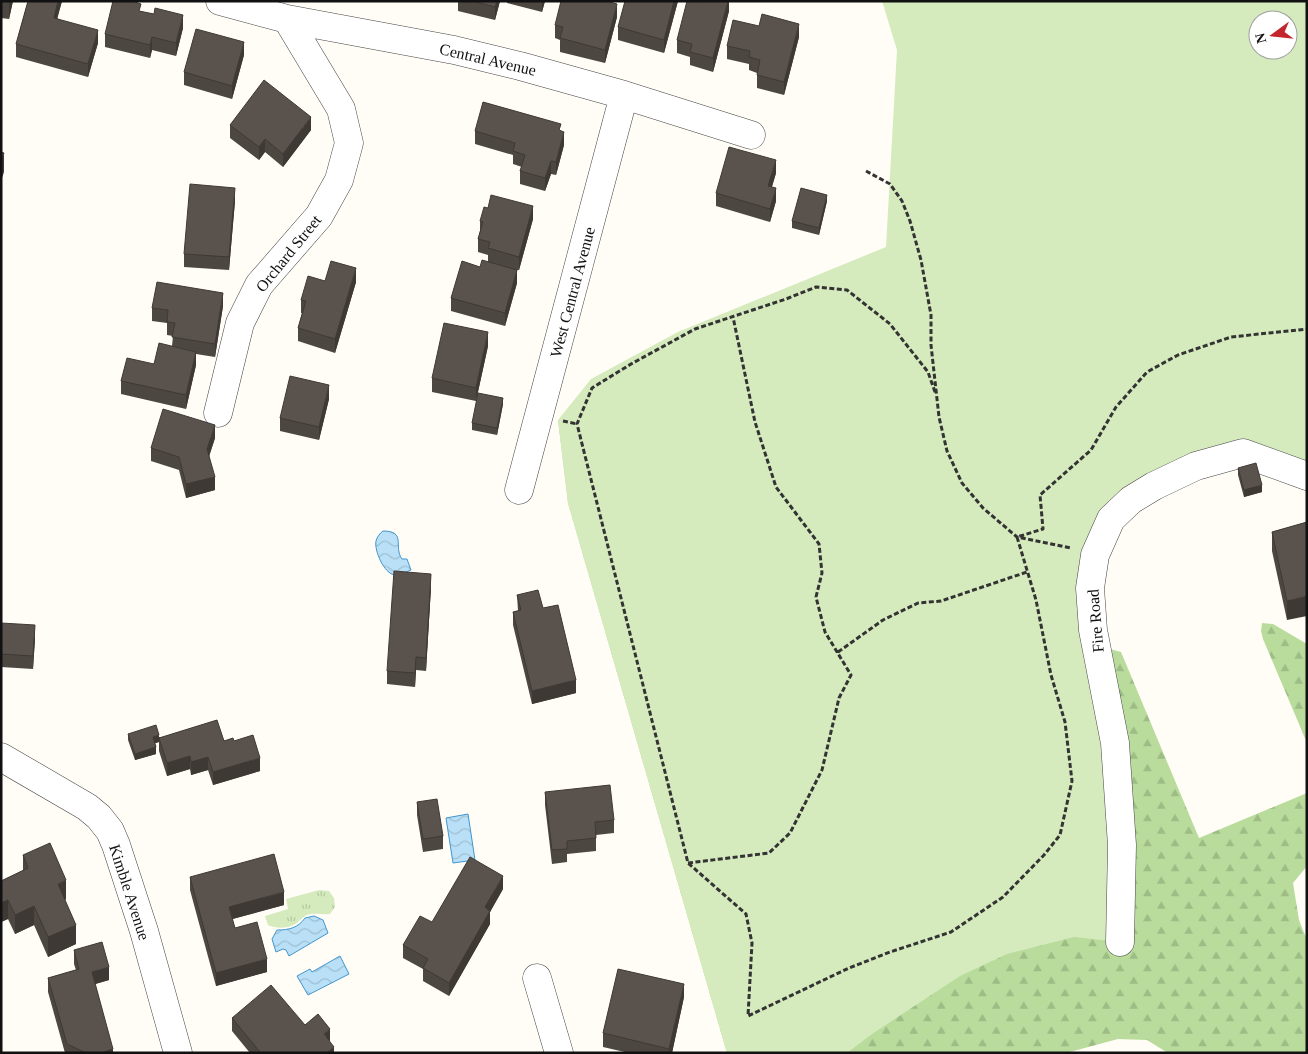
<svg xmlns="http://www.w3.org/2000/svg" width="1308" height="1054" font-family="'Times New Roman',serif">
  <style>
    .grass { fill: url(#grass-tufts) }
    .forest { fill: url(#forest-firs) }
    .park { fill: #d5ebbd; fill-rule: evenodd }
    .water { fill: url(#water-waves); stroke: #3f96cf }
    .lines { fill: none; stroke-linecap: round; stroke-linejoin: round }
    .minor-casing { stroke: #444; stroke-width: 29 }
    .path { stroke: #333; stroke-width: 3; stroke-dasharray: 5 2.5; stroke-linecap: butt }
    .minor { stroke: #fff; stroke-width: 28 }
    .wall { fill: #4d4742 }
    .shaded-wall { fill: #3f3936 }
    .building { fill: #5a524d; stroke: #3f3936 }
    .labels { text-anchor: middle; stroke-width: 5; stroke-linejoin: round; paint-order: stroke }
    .street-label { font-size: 16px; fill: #111; stroke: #fff }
  </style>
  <defs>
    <pattern id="grass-tufts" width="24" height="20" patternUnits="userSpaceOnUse" patternTransform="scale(1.25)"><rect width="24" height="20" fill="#d5ebbd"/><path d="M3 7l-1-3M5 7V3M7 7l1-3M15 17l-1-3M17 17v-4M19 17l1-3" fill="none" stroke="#b6c8a1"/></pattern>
    <pattern id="forest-firs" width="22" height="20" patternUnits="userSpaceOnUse" patternTransform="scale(1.25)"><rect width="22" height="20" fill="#b9dc9c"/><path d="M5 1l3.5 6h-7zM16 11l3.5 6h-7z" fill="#9ebc85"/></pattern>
    <pattern id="water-waves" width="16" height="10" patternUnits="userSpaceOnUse" patternTransform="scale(1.25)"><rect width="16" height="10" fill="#b9e0f7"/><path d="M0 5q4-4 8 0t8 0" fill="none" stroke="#9ebfd3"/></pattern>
  </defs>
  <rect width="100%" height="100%" fill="#fffdf5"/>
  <!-- grass -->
  <path class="grass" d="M319,890L329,891L334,898L335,907L330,914C322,915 315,912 307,915C303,917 301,919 298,922C290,929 277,929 268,925L265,916L288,909L286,899Z"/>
  <!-- forest -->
  <path class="forest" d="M558,420L1054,634L1121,652L1199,838L1307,793V866L1293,883L1299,920L1307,940V1053H1168L1147,1040L1118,1039L1066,1053H727L568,503Z
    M1262,623L1273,624L1307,644V743L1263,639L1261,631Z"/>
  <!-- park -->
  <path class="park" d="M882,1H1307V476L1243,453L1154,486L1095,555L1120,942L1074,937L1007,954L960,976L872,1034L847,1053H727L568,503L558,420L591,379L678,332L886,247L897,50ZM1258,20H1288V50H1258Z"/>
  <!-- water -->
  <path class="water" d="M383,531C407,531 393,547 402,559H407L411,570C406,572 400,575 395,575C384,574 374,550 376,541C377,537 380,533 383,531Z
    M468,814L475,860L453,863L446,818Z
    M314,916L323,920L328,933L289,956L286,950L283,949L276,952L272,939L277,930C289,930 298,928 305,918Z
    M340,956L349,974L308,995L297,976L310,969L312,972Z"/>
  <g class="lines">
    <defs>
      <path id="minor" d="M220,1L287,19L454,50L520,66L624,95L751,135
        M218,413L240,323L259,285L319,216L339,180L349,143L341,109L287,19
        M519,490L624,95
        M1,757L87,807L99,817L110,831L116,845L144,931L178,1053
        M1120,942L1122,845L1115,743L1093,630L1090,588L1095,555L1111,519L1131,500L1154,486L1196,466L1243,453L1307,476
        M537,978L559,1053"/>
    </defs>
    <!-- minor casing -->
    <use href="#minor" class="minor-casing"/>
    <!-- path -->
    <path class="path" d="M866,171L890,184L902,201L910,221L921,260L931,315V345L939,417L947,451L962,483L983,508L1017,537L1071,548
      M935,392L928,372L890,324L847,290L816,287L786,299L695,329L631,364L592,388L577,424L688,863L746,914L752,943L748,1016L849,968L890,952L951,932L1003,897L1044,855L1060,835L1072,781L1065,722L1051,675L1036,600L1017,537L1043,529L1040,495L1091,450L1116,407L1147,372L1178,355L1231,337L1307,329
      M563,421L577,424
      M838,652L883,620L918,603L941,601L1027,572
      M688,863L769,853L790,833L822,770L839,698L851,675L825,632L816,597L822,573L819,544L776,487L755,422L733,317"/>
    <!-- minor -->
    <use href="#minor" class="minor"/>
  </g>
  <!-- wall -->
  <path class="wall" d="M1,1H13L9,19L1,18Z
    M28,1H62L57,18L98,43L88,77L16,57V44Z
    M458,1H500L495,20L458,11Z
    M507,1H545L542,12L507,3Z
    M678,1L664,53L618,40V27Z
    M729,1V11L713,72L690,65V57L677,53V40L700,2Z
    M141,11L183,28L176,56L152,50L150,58L105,47V34Z
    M617,17L605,63L560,52V40L555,38V25Z
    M759,26L799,37L784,95L757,88V73L749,70V64L727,59V46Z
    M244,55L232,99L184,85V72Z
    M230,125L311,130L283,167L265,152L259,160L230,138Z
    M475,131H561L564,145L556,175L551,174L545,191L520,184V171L522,167L513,164V155L475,144Z
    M776,173L772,187L776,201L770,222L716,206V193Z
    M235,201L229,270L184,267V254Z
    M827,201L819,235L792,228V221Z
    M533,219L519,270H517V283L505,326L451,311V298L480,267L488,262V255L478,252V239L480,231V221Z
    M325,281L356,282L335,353L298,341V328L302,313H301V300Z
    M223,306L215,357L196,354V365L186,409L121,394V381L154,364L172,346L173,336L167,335V323L152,321V308Z
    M488,346L476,401L432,392V378Z
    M329,399L319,440L280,431V418Z
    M503,404L497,435L472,430V423Z
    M215,438L209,456L215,490L186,498L179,470L151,461V448Z
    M1238,468L1262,492L1244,497L1238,475Z
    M1307,522L1287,620L1272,551V532Z
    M431,587L426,671L416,670L415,687L387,684V671Z
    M517,595L543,608L576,693L532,704L513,625V612L518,611Z
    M1,623L35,638L33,669L1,667Z
    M128,734L159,737L234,741L260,771L213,785L208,770L191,775L190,769L167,776L159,751V742L155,743L156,754L135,760L128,740Z
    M545,792L614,820V833L596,835V851L567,854V862L552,864L545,805Z
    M417,802L443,836V849L423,852L417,815Z
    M23,855L66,899L65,900L76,944L48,957L34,925L15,934L8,919L1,922V881L23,871Z
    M190,877L284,905L232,919L235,928L267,972L216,986L190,890Z
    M503,889L490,912V924L449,996L423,981V969L403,958V945L432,922Z
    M74,950L109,980L95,984L113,1053H65L48,992V978L76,970L74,964Z
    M684,997L672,1053H629L603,1047V1033Z
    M232,1018L305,1025L330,1042L334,1053H250L232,1031Z"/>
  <!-- shaded-wall -->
  <path class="shaded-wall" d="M9,1H13L9,19Z
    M58,1H62L54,31V18Z
    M497,1H500L495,20V7Z
    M542,1H545L542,12Z
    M674,1H678L664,53V40Z
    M728,1H729V11L713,72V58Z
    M617,4V17L605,63V50Z
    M183,15V28L176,56V43Z
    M799,24V37L784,95V82Z
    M98,30V43L88,77V64Z
    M152,37V50L150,58V45Z
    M244,42V55L232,99V86Z
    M311,117V130L283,167V154Z
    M564,132V145L556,175V162Z
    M265,139V152L259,160V147Z
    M4,153V172L1,181V161Z
    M776,160V173L768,199V186Z
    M551,161V174L545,191V178Z
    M235,188V201L229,270V257Z
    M776,188V201L770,222V209Z
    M827,195V201L819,235V228Z
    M533,206V219L519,270V257Z
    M356,268V282L335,353V339Z
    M517,270V283L505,326V313Z
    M223,293V306L215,357V344Z
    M488,332V346L476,401V388Z
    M196,352V365L186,409V395Z
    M329,385V399L319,440V427Z
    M503,398V404L497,435V428Z
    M215,425V438L207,463V449Z
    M215,477V490L186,498V484Z
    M1262,485V492L1244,497V490Z
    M431,574V587L426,671V658Z
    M1307,596V616L1287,620V601Z
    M35,625V638L33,669V656Z
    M416,657V670L415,687V673Z
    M576,680V693L532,704V691Z
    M159,735V742L153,744V737Z
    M156,747V754L135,760V754Z
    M190,756V769L167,776V763Z
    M208,757V770L191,775V762Z
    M260,758V771L213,785V772Z
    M503,876V889L490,912V924L449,996V983L485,907Z
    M66,880V899L58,903V884Z
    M284,892V905L229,920V907Z
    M8,900V919L1,922V903Z
    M34,906V925L15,934V915Z
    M76,925V944L48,957V937Z
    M267,959V972L216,986V973Z
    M109,967V980L92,985V972Z
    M684,984V997L672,1053H669V1049Z
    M330,1029V1042L324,1034Z
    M334,1047V1053H327Z
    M113,1049V1053H101Z"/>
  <!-- building -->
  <path class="building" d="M28,1H58L54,18L98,30L88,64L16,44Z
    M113,1H132L141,4L139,11L154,14L155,8L183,15L176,43L152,37L150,45L105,34Z
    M472,1H497L495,7Z
    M561,1H607L617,4L605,50L560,38L563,27L555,25Z
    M625,1H674L664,40L618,27Z
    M687,1H696L700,2V1H728L713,58L690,52L692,44L677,40Z
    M762,14L799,24L784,82L757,75L760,60L749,57L750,51L727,46L733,20L759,26Z
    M196,29L244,42L232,86L184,72Z
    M264,80L311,117L283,154L265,139L259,147L230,125Z
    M483,102L561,124L559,130L564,132L556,162L551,161L545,178L520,171L525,155L513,151L515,143L475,131Z
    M729,147L776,160L768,186L776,188L770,209L716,193Z
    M1,152L4,153L1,161Z
    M190,184L235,188L229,257L184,254Z
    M801,188L827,195L819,228L792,221Z
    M491,195L533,206L519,257L488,248L490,242L478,239L483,222L480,221L484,207L488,208Z
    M482,260L517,270L505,313L451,298L462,261L480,267Z
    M331,261L356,268L335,339L298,328L306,301L301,300L308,276L325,281Z
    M157,282L223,293L215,344L172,337L175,323L167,322L168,310L152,308Z
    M444,323L488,332L476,388L432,378Z
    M159,343L196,352L186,395L121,381L127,358L154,364Z
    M290,376L329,385L319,427L280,418Z
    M478,393L503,398L497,428L472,423Z
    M163,409L215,425L207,449L215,477L186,484L179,457L151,448Z
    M1256,463L1262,485L1244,490L1238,468Z
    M1307,522V596L1287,601L1272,532Z
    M394,571L431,574L426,658L416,657L415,673L387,671Z
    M538,590L543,608L558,605L576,680L532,691L513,612L521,610L517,595Z
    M1,623L35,625L33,656L1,654Z
    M217,720L224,741L233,738L234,741L253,735L260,758L213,772L208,757L191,762L190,756L167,763L159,738Z
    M156,725L159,735L153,737L156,747L135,754L128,734Z
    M610,785L614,820L595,822L596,838L567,841V849L552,850L545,792Z
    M437,799L443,836L423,839L417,802Z
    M50,843L66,880L58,884L76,925L48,937L34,906L15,915L8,900L1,903V881L28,868L23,855Z
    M274,854L284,892L229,907L235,928L257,922L267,959L216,973L190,877Z
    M470,857L503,876L485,907L490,911L449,983L423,968L428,959L403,945L420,916L432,922Z
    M102,942L109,967L92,972L113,1049L101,1053H86L67,1044L48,978L79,969L74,950Z
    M618,969L684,984L669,1049L603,1033Z
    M271,985L305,1025L318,1014L330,1029L324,1034L334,1047L327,1053H259L260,1052L232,1018Z"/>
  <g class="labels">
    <!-- street labels -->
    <g class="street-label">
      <text transform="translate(488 59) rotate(13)" y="6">Central Avenue</text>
      <text transform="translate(288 253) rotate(-51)" y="6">Orchard Street</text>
      <text transform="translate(572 292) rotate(-75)" y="6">West Central Avenue</text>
      <text transform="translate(1095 621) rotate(-95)" y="6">Fire Road</text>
      <text transform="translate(130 892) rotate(72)" y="6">Kimble Avenue</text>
    </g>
  </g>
  <!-- border -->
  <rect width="1308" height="1054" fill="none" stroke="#111111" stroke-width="5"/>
  <!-- north arrow -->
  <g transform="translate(1273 35) rotate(255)"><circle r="24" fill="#ffffff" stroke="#a0a0a0"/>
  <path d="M0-4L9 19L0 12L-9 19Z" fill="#c4262e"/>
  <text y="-8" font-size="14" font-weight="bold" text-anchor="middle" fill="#111111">N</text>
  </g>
</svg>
